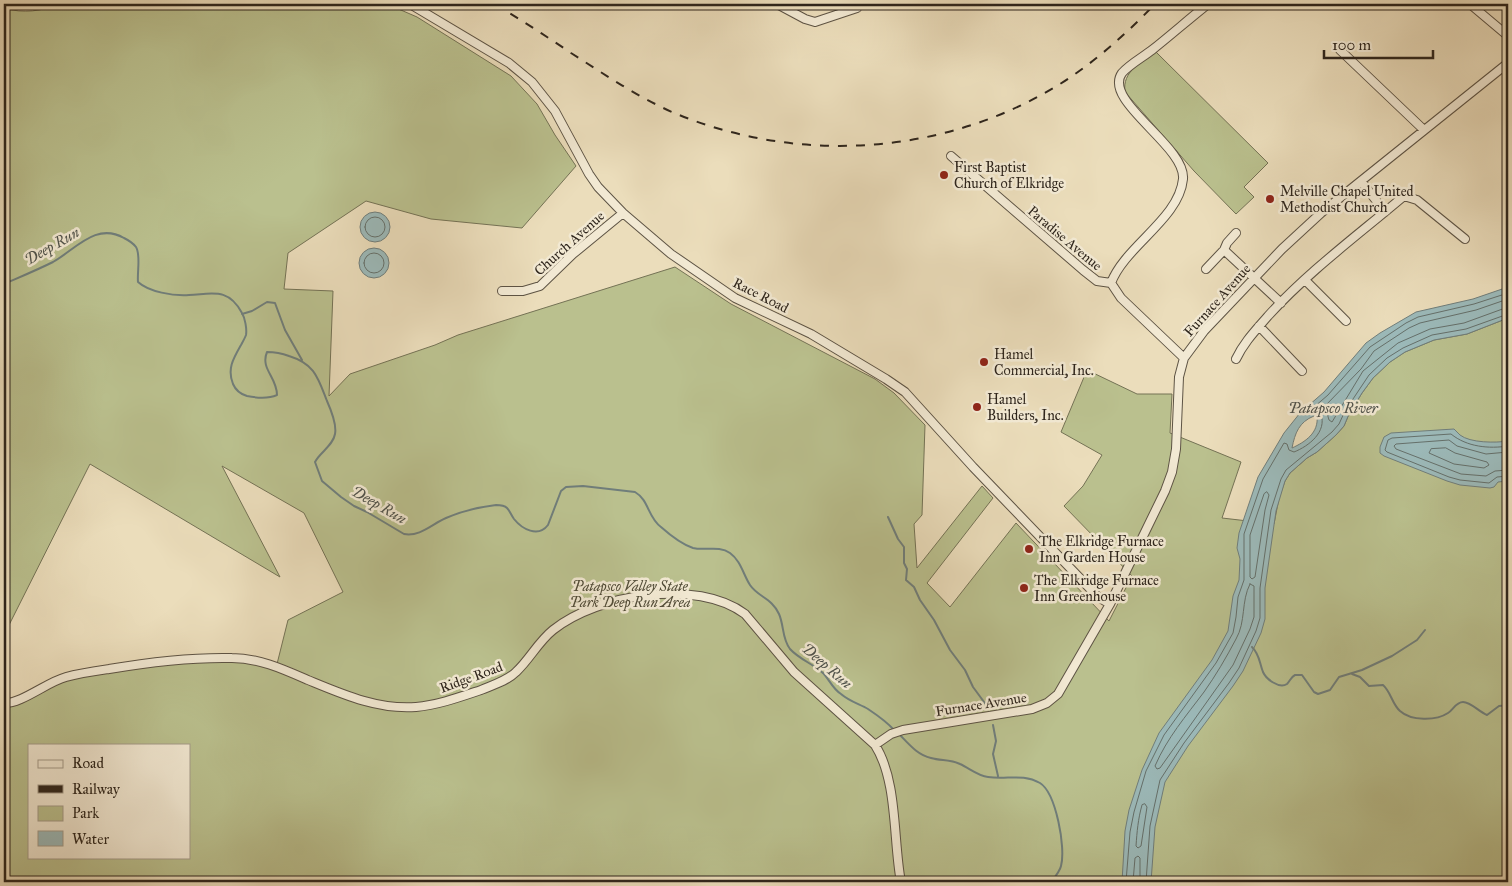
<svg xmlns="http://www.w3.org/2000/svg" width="1512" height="886" font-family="'IM FELL Great Primer',serif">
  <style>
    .green { fill: #bac08e; stroke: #747255; fill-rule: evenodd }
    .water { fill: #9cbaba; stroke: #707e7b; fill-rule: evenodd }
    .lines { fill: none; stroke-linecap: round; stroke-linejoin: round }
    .shore { stroke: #65706b; stroke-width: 1 }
    .stream { stroke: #707e7b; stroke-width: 2 }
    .minor-casing { stroke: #5d5344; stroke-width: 10 }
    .minor { stroke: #f2e9d3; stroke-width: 8 }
    .rail { stroke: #2e251c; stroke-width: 2; stroke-dasharray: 9 9; stroke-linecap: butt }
    .poi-dot { fill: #8f2418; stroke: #f2e9d3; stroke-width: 2 }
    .labels { text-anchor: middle; stroke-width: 5; stroke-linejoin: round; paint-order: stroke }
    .poi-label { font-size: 14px; fill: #2e251c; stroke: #f2e9d3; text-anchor: start }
    .street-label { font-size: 14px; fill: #2e251c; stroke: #f2e9d3 }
    .park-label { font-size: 14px; font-style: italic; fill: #514c38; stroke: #f2e9d3 }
    .water-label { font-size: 15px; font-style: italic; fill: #4f524b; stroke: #f2e9d3 }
  </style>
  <rect width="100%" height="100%" fill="#ebddbb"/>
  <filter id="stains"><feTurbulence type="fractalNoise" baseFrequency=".004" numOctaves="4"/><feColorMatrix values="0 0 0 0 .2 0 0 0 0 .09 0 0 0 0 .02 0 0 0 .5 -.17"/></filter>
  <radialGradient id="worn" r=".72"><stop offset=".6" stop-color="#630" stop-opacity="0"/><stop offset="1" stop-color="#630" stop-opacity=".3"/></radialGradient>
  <!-- green -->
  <path class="green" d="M60,4H387L417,17L511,76L537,104L555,135L576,166L522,228L431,219L366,201L288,253L284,289L333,291L329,396L350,374L435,345L458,335L675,267L731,304L875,379L894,393L925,425L922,515L914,524L917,568L982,486L993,498L927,583L950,607L1016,523L1109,621L1132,576L1064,506L1083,486L1102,455L1061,432L1087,370L1137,394H1172L1170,433L1241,462L1222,518L1274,524L1279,498L1285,481L1290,473L1307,458L1317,452L1336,435L1344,426L1349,414L1362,393L1373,378L1390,362L1405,352L1434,340L1467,334L1508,318V882H4V705L63,680L129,667L239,659L276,668L288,620L343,592L304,513L222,466L280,577L90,464L4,635V8C24,14 41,11 60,4ZM29,745H189V857H29Z
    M1156,52L1268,163L1244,187L1254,197L1236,214L1194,171L1125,92C1122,71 1141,63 1156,52Z"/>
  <!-- water -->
  <path class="water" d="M360 227a15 15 0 1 1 30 0a15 15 0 1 1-30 0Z
    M359 263a15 15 0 1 1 30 0a15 15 0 1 1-30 0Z
    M1508,287V318L1467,334L1434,340L1405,352L1390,362L1373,378L1362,393L1349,414L1344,426L1336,435L1317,452L1307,458L1290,473L1285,481L1276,511L1265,588V619L1261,633L1243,671L1233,686L1188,746L1165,782L1155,827L1151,882H1122L1125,831L1129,810L1142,770L1159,733L1212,660L1228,631L1233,596L1239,580L1240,559L1237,548L1239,533L1258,477L1284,433L1300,413L1324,392L1366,343L1380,333L1416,312L1473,299ZM1314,416H1317C1319,433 1305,442 1292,448C1295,433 1299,422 1314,416Z
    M1454,429C1456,431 1458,433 1460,435C1470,443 1496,443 1508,441V481L1498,482L1494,487L1490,488L1460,485L1447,481L1384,456L1380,453V447L1384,437L1391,433Z"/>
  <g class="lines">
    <!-- shore -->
    <path class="shore" d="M365 227a10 10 0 1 1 20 0a10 10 0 1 1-20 0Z
      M364 263a10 10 0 1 1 20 0a10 10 0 1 1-20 0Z
      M1508,299L1476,310L1420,323L1409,328L1374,351L1361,369L1325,406L1329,420L1332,422L1363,371L1398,343L1430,329L1464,323L1508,307
      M1508,446C1489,449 1467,447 1451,434L1392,438L1388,440L1385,450L1387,452L1449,477L1460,480L1489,483L1497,477L1508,476
      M1446,448L1455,453L1487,462L1489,465L1484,468L1454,464L1429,453L1431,449Z
      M1508,452L1486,454L1457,446L1449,440L1396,444L1394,446L1396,449L1461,474L1486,476L1495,471L1508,470
      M1267,492L1269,495L1265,510L1255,577L1252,579L1250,577V535L1264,494Z
      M1250,584L1254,586V617L1250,629L1233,665L1160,768L1157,769L1155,766C1167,738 1186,716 1204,692C1216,675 1226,658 1236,639C1246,622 1241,601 1250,584Z
      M1145,804L1147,807L1141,846L1138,848L1136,846C1137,832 1138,819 1142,805Z
      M1126,882L1130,832L1134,812L1146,771L1164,735L1216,663L1233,633L1236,617L1238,597L1244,580V534L1263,479L1284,443L1287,444L1289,450L1294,452C1309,446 1327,432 1321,414L1315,410L1314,407L1328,395L1370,347L1406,323L1418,317L1474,304L1508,293
      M1133,882L1135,858L1138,856L1140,858V882
      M1146,882L1150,826L1160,780L1184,743L1229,683L1239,668L1256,631L1260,618V588L1271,510L1281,479L1286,470L1332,432L1339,424L1345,411L1369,375L1387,358L1403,348L1432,335L1466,329L1508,314"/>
    <!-- stream -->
    <path class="stream" d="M4,284C20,277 37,270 53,262C76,249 96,222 124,238C128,240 133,243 136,247C141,255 137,272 138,282C149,292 173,296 189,295C212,294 228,287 242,313C245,318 247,329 246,335C245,338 242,343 241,345C233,359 227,369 233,384C236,391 240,394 247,396C257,398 268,399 277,395C277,377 260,369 267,352C275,352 281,353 289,356C315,364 318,378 327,401C331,410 337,424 335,434C333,446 320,452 315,462L322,481L341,497L354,506L367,512L404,534C420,537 432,524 446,518C462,511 480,507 496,505C500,505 504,505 507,508C510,511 511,515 514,519C522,529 538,538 548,525L561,491L566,487L583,486L635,492C649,500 648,518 661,527C670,535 681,544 693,548C705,551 719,545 730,553C741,561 743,574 750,585C758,597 772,598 779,614C784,625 782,639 790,649C800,660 814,664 824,674C830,681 833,689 841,694C849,701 859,704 868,709C877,715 887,722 894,730
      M242,314L252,311L267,302L275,303L285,330L302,360
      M888,517L898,539L904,547V563L907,569L906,580L914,587L920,600L934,620L950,650L965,670L973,687L987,706
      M1252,647C1260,655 1259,662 1263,672C1266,679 1279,689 1287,684C1290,681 1291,677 1295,675H1302L1314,692L1318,694L1330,690L1339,677L1362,670L1392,656L1417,640L1425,630
      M1352,674L1360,677L1369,686L1383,685C1391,692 1392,704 1400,711C1411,721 1436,721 1448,713C1453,710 1456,702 1463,702C1471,702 1479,712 1487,715L1499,706L1508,705
      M993,725L996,741L993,754L998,776
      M898,733C908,743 917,755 931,758C941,761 950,759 960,764C969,768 978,776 988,777C1007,780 1022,773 1040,783C1056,793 1066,848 1061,866C1060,871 1055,877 1051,882"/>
    <defs>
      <path id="minor" d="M16,4H32
        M410,4L509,63L532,82L555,111L589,174L598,187L623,213L671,254L735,298L811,334L886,379L905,392L973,467L1098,597L1110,604
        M777,4L805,19L815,22L857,8
        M1470,4L1508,36
        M1340,50L1424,130
        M951,156L1083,270L1097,281L1111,283L1121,298L1184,358
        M1361,181L1385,212
        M1224,250L1281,303
        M1206,269L1224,250L1227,243L1236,233
        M1305,280L1346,321
        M1111,283C1125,246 1179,219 1183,179C1186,146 1102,101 1122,73C1130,64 1143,57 1152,50C1171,35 1189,19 1208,4
        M502,291H523L540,286L573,254L623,213
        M1259,326L1302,371
        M1236,359C1244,342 1256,330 1268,316C1309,271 1358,235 1404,196L1417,200L1465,239
        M4,703C21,704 47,682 66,677C80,673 95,671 109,669C150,662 190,657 232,658C259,658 283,669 308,680C342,694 378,710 416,707C438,705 460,697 481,690C493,685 507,681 516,672C530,659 538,642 553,630C598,594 697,578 745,614L794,672L875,745C898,781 893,841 901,882
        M875,745L891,734L903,730L1032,709L1047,703L1058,694L1110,604L1165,491L1172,472L1176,449L1179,377L1184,358L1204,331L1282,249L1321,213L1508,63"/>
    </defs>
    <!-- minor casing -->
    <use href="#minor" class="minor-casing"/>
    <!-- minor -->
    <use href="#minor" class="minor"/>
    <!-- rail -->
    <path class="rail" d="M495,4C521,20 546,36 571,53C604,74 636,96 672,112C797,165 944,156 1060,84C1095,62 1126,34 1155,4"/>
  </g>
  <!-- markers -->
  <g class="poi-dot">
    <circle cx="944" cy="175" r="5"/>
    <circle cx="1270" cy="199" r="5"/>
    <circle cx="984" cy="362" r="5"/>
    <circle cx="977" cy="407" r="5"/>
    <circle cx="1029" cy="549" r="5"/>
    <circle cx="1024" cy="588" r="5"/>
  </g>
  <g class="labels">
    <!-- poi labels -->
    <g class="poi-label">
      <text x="954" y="172">First Baptist<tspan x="954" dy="16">Church of Elkridge</tspan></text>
      <text x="1280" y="196">Melville Chapel United<tspan x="1280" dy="16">Methodist Church</tspan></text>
      <text x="994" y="359">Hamel<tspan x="994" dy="16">Commercial, Inc.</tspan></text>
      <text x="987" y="404">Hamel<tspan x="987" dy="16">Builders, Inc.</tspan></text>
      <text x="1039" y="546">The Elkridge Furnace<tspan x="1039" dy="16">Inn Garden House</tspan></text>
      <text x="1034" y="585">The Elkridge Furnace<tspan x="1034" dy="16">Inn Greenhouse</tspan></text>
    </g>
    <!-- street labels -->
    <g class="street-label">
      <text transform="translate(1065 238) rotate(40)" y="5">Paradise Avenue</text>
      <text transform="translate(569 243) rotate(-42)" y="5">Church Avenue</text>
      <text transform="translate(761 295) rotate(27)" y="5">Race Road</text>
      <text transform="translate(1217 300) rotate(-48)" y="5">Furnace Avenue</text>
      <text transform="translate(471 677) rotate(-20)" y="5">Ridge Road</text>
      <text transform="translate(981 704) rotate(-9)" y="5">Furnace Avenue</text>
    </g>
    <!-- park labels -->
    <g class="park-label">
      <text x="630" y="591">Patapsco Valley State<tspan x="630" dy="16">Park Deep Run Area</tspan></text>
    </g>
    <!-- water labels -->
    <g class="water-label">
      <text transform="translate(52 246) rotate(-30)" y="5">Deep Run</text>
      <text x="1333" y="413">Patapsco River</text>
      <text transform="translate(379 505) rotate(30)" y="5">Deep Run</text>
      <text transform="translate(827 666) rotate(41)" y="5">Deep Run</text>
    </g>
  </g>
  <!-- margin -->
  <rect width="1512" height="886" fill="none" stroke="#ebddbb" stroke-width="20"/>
  <rect x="5" y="5" width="1502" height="876" fill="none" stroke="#2e251c" stroke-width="2.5"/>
  <rect x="10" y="10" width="1492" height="866" fill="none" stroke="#2e251c"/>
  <!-- legend -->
  <rect x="28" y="744" width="162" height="115" fill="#f2e9d3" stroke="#a49b8a"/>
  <rect x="38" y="760" width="25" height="8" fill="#f2e9d3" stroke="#a49b8a"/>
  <text x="72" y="768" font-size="15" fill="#2e251c">Road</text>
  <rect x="38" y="785" width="25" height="8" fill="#2e251c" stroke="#a49b8a"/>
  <text x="72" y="794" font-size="15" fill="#2e251c">Railway</text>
  <rect x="38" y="806" width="25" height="15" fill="#bac08e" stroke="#a49b8a"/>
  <text x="72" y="818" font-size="15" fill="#2e251c">Park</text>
  <rect x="38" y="831" width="25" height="15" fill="#9cbaba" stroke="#a49b8a"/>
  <text x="72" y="844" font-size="15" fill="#2e251c">Water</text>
  <!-- scale -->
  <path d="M1324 50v8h109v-8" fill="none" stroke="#2e251c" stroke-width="2.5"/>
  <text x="1332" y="50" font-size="15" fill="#2e251c" stroke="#f2e9d3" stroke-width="4" paint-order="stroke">100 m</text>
  <rect width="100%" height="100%" filter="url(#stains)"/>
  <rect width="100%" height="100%" fill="url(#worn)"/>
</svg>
